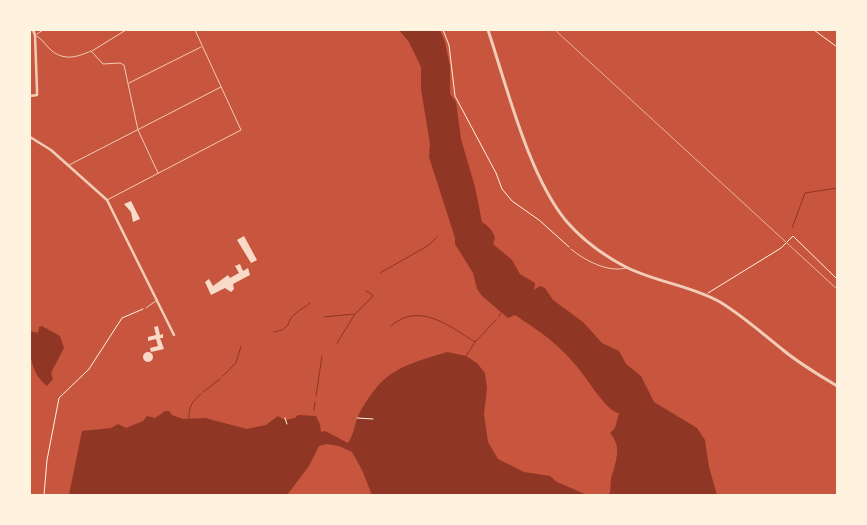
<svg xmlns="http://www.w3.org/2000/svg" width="867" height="525" font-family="'Noto Serif',serif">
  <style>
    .water { fill: #8f3625 }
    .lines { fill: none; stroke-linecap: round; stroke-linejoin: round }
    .stream { stroke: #8f3625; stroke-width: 1 }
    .building { fill: #f7dbc8 }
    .path { stroke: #fff3e0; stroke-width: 1 }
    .service { stroke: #f1ccb7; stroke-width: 1 }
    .minor { stroke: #f1ccb7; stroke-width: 2.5 }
    .tertiary { stroke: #f1ccb7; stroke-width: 3 }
    .rail { stroke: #e9b49f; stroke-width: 1 }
  </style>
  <rect width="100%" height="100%" fill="#c8553d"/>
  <!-- water -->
  <path class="water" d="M399,30H440L445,42L450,67V94L456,102L461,139L475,187L482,222C489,227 492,229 495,238L493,244L512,260L520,274L535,283L534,290L540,286L545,288L553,300L583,322L602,343L619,351L626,364L641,376L654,402L697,428L705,440L709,467L717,495H607L610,493C611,486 610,478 613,472C617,458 621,445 610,433L615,428L619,413C609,413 591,385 585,377C564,348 544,334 515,315L508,318L482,296L477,289L473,273L455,244V238L429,157L430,144L421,89V67L409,42Z
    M42,326L60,336L64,348L51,373L53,379L47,386C29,371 30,353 30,331L38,333L39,327Z
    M447,352L466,356L477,363L485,373L487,388L484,414L488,442L498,459L524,472L550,476L557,482L587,495H372L362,470L352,452L339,446L327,444L319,446L309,466L287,495H69L82,431L111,428L118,424L126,428L143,421L147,416L155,418L165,411H169L172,415L183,419L205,418L247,429L266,425L278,416L285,420L295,418L298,415L316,416L320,424L321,432L325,431L348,443C355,433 354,423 360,412C384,369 402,366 447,352Z"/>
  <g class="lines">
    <!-- stream -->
    <path class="stream" d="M792,228L805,193L837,188
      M380,273L429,245L437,237
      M324,317L354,314
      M499,317L501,313
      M391,326C419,301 449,326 475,342
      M274,332L282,330L288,325C289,315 303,309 310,303
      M337,343L355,314L372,297L373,295L366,291
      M466,356L475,342L496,320
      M223,376L236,363L241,346
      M203,392L220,379
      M316,396L322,356
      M314,410L315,402
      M189,419C188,408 192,401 201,394"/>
  </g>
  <!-- building -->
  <path class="building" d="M131,201L140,219L133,222L131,212L124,204Z
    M244,236L257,260L251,263L237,240Z
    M240,264L243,271L248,268L250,275L233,284L234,289L231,292L225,288L211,295L205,282L209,279L213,286L228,275L230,278L239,273L235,266Z
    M158,326L160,335L163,334V338H160L164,349L151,352L150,348L158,346L156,339L148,341V337L156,335L154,327Z
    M143 357a5 5 0 1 1 10 0a5 5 0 1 1-10 0Z"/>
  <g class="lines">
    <!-- path -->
    <path class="path" d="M443,30L449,45L455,96L496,173L502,189L512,201L539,220L569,247
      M814,30L837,47
      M708,293L781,248L793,236L837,279
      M285,418L287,424
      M357,418L373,419
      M44,495L47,460L59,398L89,369L122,318L143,309"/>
    <!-- service -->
    <path class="service" d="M37,34L43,30
      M37,36C43,40 46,46 52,51C65,61 77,57 91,51L103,64L120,63L124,65L138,130L158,173
      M92,51L126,30
      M129,83L201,47
      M69,165L221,87
      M107,200L241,130L195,30
      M571,249C584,260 608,273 626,268
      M146,308L157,300"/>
    <!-- minor -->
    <path class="minor" d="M30,96L37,95V91L35,35L33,30
      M30,137L51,150L107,200L174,335"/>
    <!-- tertiary -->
    <path class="tertiary" d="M488,30C507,87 529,177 567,222C583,240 603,255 624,266C654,282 690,285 720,302C743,316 763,334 783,350C800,364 819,375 837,386"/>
    <!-- rail -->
    <path class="rail" d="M555,30L837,289"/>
  </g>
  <!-- border -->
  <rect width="867" height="525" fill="none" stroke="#fff3e0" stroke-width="62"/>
</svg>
